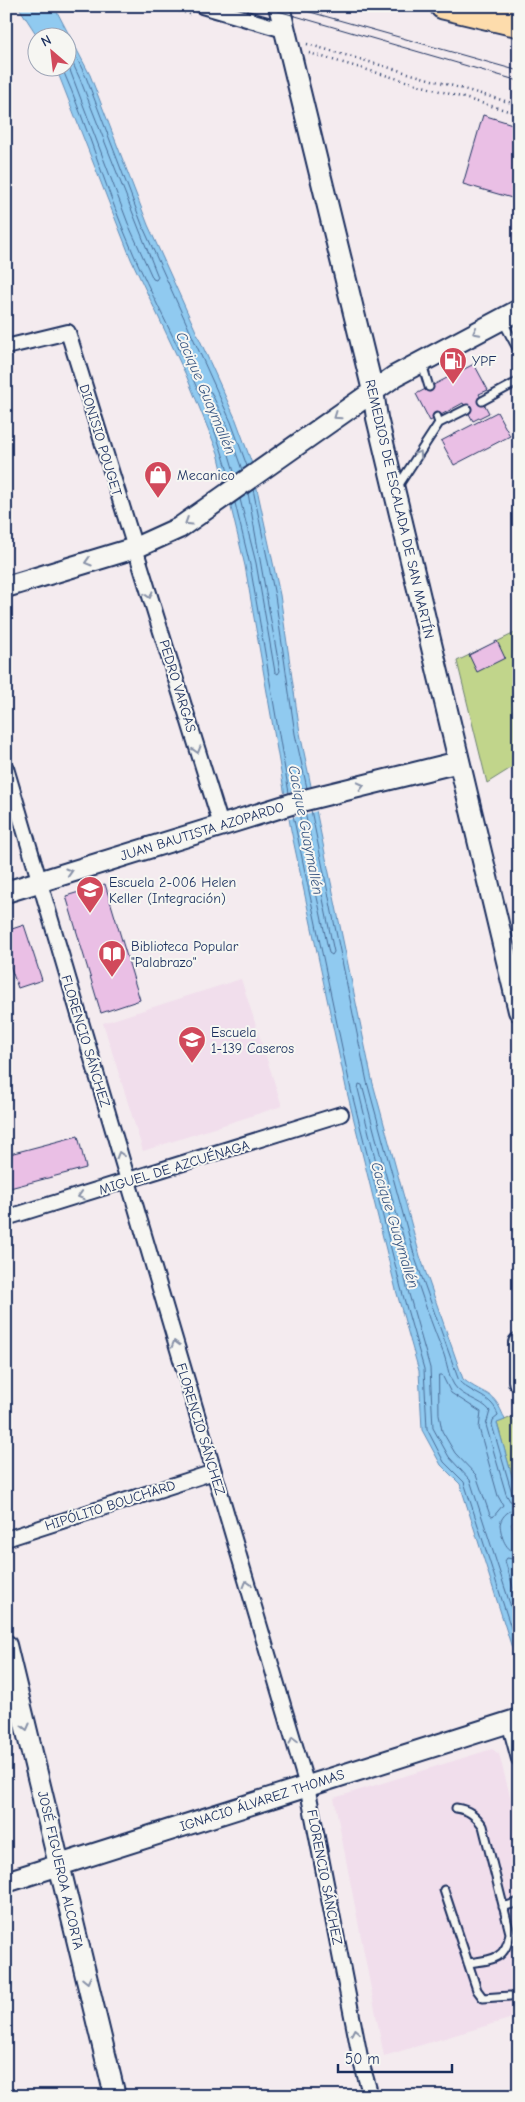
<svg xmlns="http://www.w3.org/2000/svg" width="525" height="2102" font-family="'Comic Neue',sans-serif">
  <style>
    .built { fill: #f1deec }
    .green { fill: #c1d58b; stroke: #6e8274 }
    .water { fill: #90caf0; stroke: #618cb6 }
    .pier { fill: #f4ebef }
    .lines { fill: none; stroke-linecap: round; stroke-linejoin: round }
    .shore { stroke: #4a6d98; stroke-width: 1 }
    .building { fill: #eabfe5; stroke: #1b2f5e }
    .lane-casing { stroke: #1b2f5e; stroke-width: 11 }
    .street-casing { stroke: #1b2f5e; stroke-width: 18 }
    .secondary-casing { stroke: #1b2f5e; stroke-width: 24 }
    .highway-casing { stroke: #1b2f5e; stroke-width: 29 }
    .path { stroke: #1b2f5e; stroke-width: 2.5; stroke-dasharray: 1 4; stroke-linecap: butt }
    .lane { stroke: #f6f6f2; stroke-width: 7 }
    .street { stroke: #f6f6f2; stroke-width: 14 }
    .secondary { stroke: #f6f6f2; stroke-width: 20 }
    .highway { stroke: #fddcac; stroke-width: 25 }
    .tram { stroke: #1b2f5e; stroke-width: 1 }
    .oneway { stroke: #8892a8 }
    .labels { text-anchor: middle; stroke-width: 4; stroke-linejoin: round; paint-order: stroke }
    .poi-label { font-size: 14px; fill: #1b2f5e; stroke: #f6f6f2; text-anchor: start }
    .street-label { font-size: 14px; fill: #1b2f5e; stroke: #f6f6f2 }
    .water-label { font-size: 15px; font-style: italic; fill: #385682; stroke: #f6f6f2 }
  </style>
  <rect width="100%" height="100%" fill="#f4ebef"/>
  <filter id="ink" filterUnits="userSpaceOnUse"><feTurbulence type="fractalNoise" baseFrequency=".02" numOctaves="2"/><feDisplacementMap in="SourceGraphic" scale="10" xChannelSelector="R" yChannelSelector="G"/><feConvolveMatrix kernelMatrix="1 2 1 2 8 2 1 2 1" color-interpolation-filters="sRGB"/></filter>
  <g filter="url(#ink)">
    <!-- built -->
    <path class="built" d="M241,979L282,1106L143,1151L103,1023Z
      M492,1749L499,1754L519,1830V2016L384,2056L334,1798Z"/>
    <!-- green -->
    <path class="green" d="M519,631V763L487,783L457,661Z
      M512,1417L519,1439V1501L497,1423Z"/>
    <!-- water -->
    <path class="water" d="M18,6H54L90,75L148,225L236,420L251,461L280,595L300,733L372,1080L420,1256L463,1379C487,1398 493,1388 505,1420L497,1423L519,1501V1518L511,1524L519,1549V1670L460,1484L441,1465L422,1430L419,1371L396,1290L347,1092L291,830L245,566L218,453L186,375L131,259L56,68H68V38L38,37Z"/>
    <!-- pier -->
    <path class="pier" d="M311,786L317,811L289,819L284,793Z"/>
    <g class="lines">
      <!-- shore -->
      <path class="shore" d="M68,40L86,77L143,227L231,422L247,466
        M68,53L80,79L158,277L156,280L153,279L129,226L68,65
        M62,68C89,129 107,194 134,255C167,329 209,400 230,479
        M235,475L222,431L206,394L208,391L211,392L226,424L242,470
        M253,489L275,596L295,734L307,788
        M240,499L256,563L275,672L278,674L280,671L248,493
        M235,503L250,565L289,793
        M311,810L367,1082L415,1258L459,1381C472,1395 494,1396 498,1416L493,1420L492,1425L512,1493L519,1497
        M299,813L329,953L332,955L334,952L305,812
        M293,815L351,1090L401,1288L424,1369L427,1429L444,1462L464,1482L519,1653
        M439,1375H442L451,1393L481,1412L479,1428L498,1496L503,1505L493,1517L490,1515L476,1475L455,1453L442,1431L439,1414Z
        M519,1503L510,1501L506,1494L486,1425L490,1411C481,1399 462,1398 454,1385C448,1375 447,1362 443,1352C408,1266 386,1175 362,1085L359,1084L358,1089L407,1287L430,1368L433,1428L449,1457L470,1480L519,1632
        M519,1508C510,1509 502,1515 500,1524C501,1536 505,1552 519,1553
        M519,1560L507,1558L505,1561L519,1606"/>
    </g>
    <!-- building -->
    <path class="building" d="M483,115L519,126V200L463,184Z
      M474,364L488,390L479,394L489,413L473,421L463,403L430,421L416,394Z
      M497,412L510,436L454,465L441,441Z
      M497,641L505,658L477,672L469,655Z
      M105,884L140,1000L101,1013L66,896Z
      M24,925L42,980L18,988L6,954V931Z
      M78,1136L86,1168L6,1189V1155Z"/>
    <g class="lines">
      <defs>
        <path id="lane" d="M503,322L519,352
          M422,364L429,387
          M482,401L519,381
          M439,423L467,409
          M398,486L439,423L437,417
          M456,1808C469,1810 475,1815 483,1826L510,1933C506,1960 492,1960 468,1963
          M444,1890L477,1990L483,1998L510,1996
          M503,1907L519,1902"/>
        <path id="street" d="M202,6L284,30
          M6,347L68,332L221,825
          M6,768L307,1786L361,2062L371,2096
          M6,1218L341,1114
          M6,1539L214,1472
          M509,1722L519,1759"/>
        <path id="secondary" d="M279,6L373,391L377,418L519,1011
          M6,587L135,548L179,528L395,376L519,310
          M6,892L301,801L459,762
          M519,1343V1381
          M6,1645L115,2096
          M6,1882L519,1719"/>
        <path id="highway" d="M443,6L519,24"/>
      </defs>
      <!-- lane casing -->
      <use href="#lane" class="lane-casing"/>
      <!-- street casing -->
      <use href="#street" class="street-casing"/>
      <!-- secondary casing -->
      <use href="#secondary" class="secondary-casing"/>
      <!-- highway casing -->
      <use href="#highway" class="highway-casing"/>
      <!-- path -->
      <path class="path" d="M160,6L190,14
        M307,44L519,105
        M309,53L519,114"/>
      <!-- lane -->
      <use href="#lane" class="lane"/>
      <!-- street -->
      <use href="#street" class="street"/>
      <!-- secondary -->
      <use href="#secondary" class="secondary"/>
      <!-- highway -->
      <use href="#highway" class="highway"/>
      <!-- tram -->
      <path class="tram" d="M261,6L519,81
        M289,6L519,71"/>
    </g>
    <!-- one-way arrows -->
    <defs><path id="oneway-chevron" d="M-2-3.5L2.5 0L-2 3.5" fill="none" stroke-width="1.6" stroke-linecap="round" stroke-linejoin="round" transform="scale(1.25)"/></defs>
    <g class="oneway">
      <use href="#oneway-chevron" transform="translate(476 332) rotate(152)"/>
      <use href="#oneway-chevron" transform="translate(337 416) rotate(145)"/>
      <use href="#oneway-chevron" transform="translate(419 454) rotate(-57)"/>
      <use href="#oneway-chevron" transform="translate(188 522) rotate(148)"/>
      <use href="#oneway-chevron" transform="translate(88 562) rotate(163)"/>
      <use href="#oneway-chevron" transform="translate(149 595) rotate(73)"/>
      <use href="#oneway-chevron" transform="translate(197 750) rotate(73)"/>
      <use href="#oneway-chevron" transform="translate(361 786) rotate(-14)"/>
      <use href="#oneway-chevron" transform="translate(69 872) rotate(-17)"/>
      <use href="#oneway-chevron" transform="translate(120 1155) rotate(-107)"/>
      <use href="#oneway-chevron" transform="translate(81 1196) rotate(163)"/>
      <use href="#oneway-chevron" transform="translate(175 1344) rotate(-107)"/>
      <use href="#oneway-chevron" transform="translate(247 1584) rotate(-106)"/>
      <use href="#oneway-chevron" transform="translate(26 1727) rotate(76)"/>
      <use href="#oneway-chevron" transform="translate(293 1740) rotate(-106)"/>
      <use href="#oneway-chevron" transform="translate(87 1980) rotate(77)"/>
      <use href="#oneway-chevron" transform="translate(355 2032) rotate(-101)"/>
    </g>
  </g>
  <!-- icons -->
  <defs>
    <symbol id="fuel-pin" viewBox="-11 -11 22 30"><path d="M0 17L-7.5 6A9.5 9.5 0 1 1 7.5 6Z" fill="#d1495b" stroke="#f6f6f2"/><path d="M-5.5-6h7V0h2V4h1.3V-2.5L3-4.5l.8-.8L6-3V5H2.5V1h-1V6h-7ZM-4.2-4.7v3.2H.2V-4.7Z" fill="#fff"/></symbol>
    <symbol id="shop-pin" viewBox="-11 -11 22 30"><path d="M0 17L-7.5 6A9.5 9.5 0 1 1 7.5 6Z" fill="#d1495b" stroke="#f6f6f2"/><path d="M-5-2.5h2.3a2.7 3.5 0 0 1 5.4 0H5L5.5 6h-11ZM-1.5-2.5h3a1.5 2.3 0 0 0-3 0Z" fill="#fff"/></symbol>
    <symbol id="school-pin" viewBox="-11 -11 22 30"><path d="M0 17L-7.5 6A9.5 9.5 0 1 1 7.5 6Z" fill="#d1495b" stroke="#f6f6f2"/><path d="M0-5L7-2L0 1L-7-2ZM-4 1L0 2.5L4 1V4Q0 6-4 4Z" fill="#fff"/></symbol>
    <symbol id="library-pin" viewBox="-11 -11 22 30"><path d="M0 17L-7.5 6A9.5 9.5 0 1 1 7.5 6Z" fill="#d1495b" stroke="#f6f6f2"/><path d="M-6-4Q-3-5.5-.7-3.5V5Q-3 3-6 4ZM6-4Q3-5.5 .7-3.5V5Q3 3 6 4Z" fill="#fff"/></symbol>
  </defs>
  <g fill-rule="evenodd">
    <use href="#fuel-pin" x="437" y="345" width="32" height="43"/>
    <use href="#shop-pin" x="142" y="459" width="32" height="43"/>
    <use href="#school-pin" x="74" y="874" width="32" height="43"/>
    <use href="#library-pin" x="96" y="938" width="32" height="43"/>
    <use href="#school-pin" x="176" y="1024" width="32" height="43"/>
  </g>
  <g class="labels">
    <!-- poi labels -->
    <g class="poi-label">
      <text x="472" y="366">YPF</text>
      <text x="177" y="480">Mecanico</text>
      <text x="109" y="887">Escuela 2-006 Helen<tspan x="109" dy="16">Keller (Integración)</tspan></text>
      <text x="131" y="951">Biblioteca Popular<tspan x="131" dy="16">"Palabrazo"</tspan></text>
      <text x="211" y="1037">Escuela<tspan x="211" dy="16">1-139 Caseros</tspan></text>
    </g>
    <!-- street labels -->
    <g class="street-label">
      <text transform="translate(101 440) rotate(73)" y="5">DIONISIO POUGET</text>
      <text transform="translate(400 509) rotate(77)" y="5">REMEDIOS DE ESCALADA DE SAN MARTÍN</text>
      <text transform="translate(178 686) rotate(73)" y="5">PEDRO VARGAS</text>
      <text transform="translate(202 831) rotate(-17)" y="5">JUAN BAUTISTA AZOPARDO</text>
      <text transform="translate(86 1041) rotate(73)" y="5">FLORENCIO SÁNCHEZ</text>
      <text transform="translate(174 1167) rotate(-17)" y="5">MIGUEL DE AZCUÉNAGA</text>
      <text transform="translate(201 1429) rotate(73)" y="5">FLORENCIO SÁNCHEZ</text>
      <text transform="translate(110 1505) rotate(-18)" y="5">HIPÓLITO BOUCHARD</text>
      <text transform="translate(262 1800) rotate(-18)" y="5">IGNACIO ÁLVAREZ THOMAS</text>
      <text transform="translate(61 1870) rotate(77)" y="5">JOSÉ FIGUEROA ALCORTA</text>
      <text transform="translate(325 1877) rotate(79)" y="5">FLORENCIO SÁNCHEZ</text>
    </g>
    <!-- water labels -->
    <g class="water-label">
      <text transform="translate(206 393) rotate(67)" y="5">Cacique Guaymallén</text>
      <text transform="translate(306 830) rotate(79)" y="5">Cacique Guaymallén</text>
      <text transform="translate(395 1225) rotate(73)" y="5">Cacique Guaymallén</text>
    </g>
  </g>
  <!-- margin -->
  <rect width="525" height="2102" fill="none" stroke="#f6f6f2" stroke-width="25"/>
  <rect x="12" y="12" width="500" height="2077" fill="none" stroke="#1b2f5e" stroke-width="2" filter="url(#ink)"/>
  <!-- north arrow -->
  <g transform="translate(52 52) rotate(332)"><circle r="24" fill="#f6f6f2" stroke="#9ea6b7"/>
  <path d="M0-4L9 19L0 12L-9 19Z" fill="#d1495b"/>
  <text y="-8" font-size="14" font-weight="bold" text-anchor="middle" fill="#1b2f5e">N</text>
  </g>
  <!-- scale -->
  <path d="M338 2064v8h114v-8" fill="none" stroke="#1b2f5e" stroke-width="2.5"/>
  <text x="345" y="2064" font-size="15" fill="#1b2f5e" stroke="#f6f6f2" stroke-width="4" paint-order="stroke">50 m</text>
</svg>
